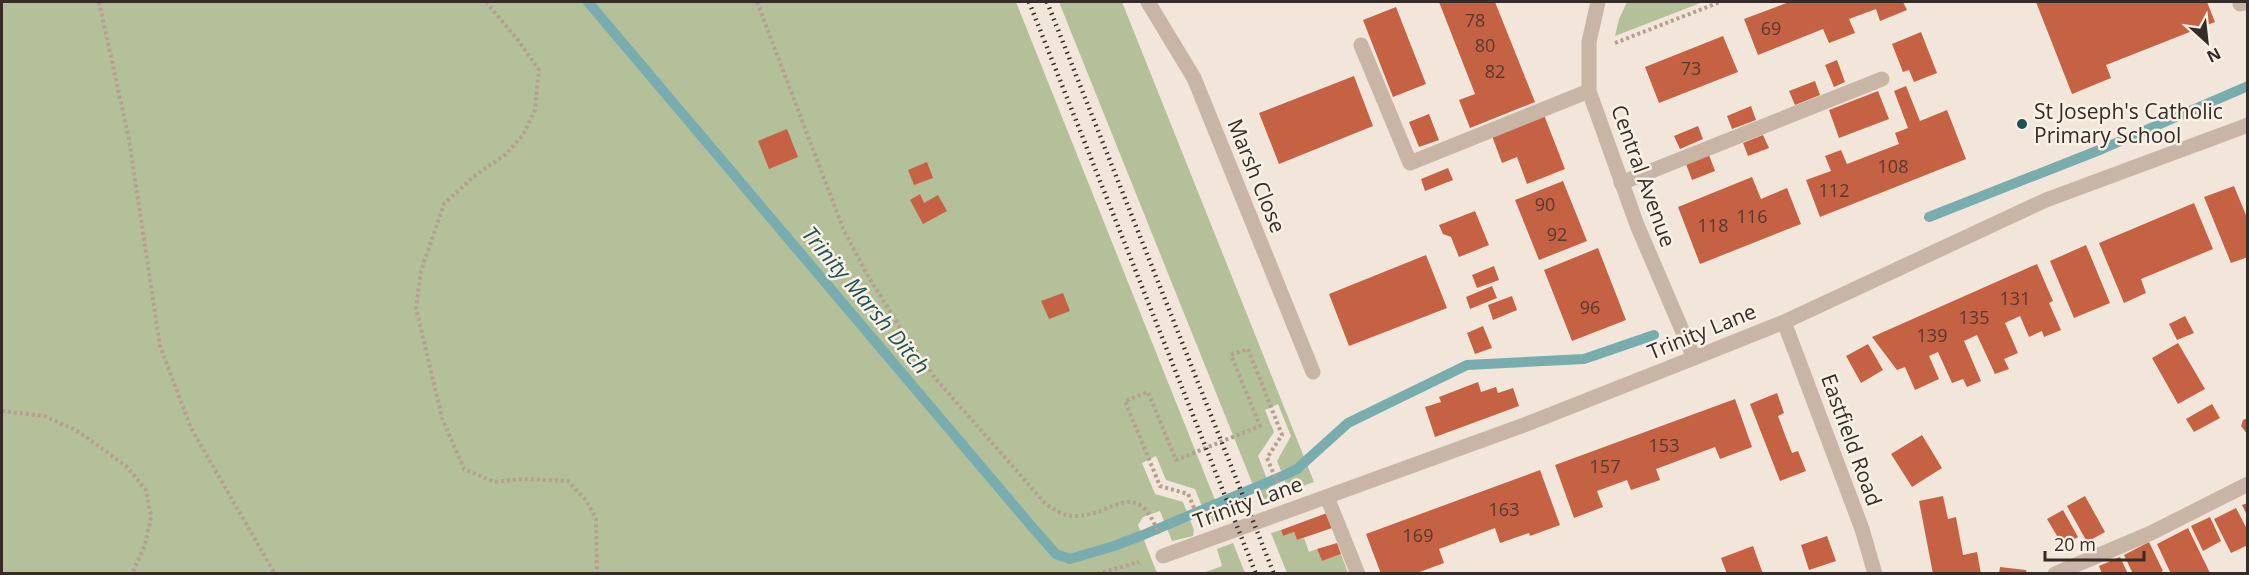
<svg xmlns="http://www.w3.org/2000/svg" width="2249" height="575" font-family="'Open Sans',sans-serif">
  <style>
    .green { fill: #b3c09a }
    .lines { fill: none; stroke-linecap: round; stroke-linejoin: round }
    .stream { stroke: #79acae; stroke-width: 10 }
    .building { fill: #c56243 }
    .path { stroke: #b59f90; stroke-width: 4; stroke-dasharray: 3 3; stroke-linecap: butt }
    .minor { stroke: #c9b5a6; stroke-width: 15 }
    .rail { stroke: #352b27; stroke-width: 4.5; stroke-dasharray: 1.5 4.5; stroke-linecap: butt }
    .poi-dot { fill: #1d5356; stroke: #f9f0e6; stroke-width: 2 }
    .labels { text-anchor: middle; stroke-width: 5; stroke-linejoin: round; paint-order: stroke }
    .number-label { font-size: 18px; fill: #59392e }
    .poi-label { font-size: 21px; fill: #352b27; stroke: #f9f0e6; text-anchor: start }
    .street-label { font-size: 21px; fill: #352b27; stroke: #f9f0e6 }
    .water-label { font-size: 22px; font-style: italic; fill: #1d5356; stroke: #f9f0e6 }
  </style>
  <rect width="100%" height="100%" fill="#f1e6d9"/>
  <!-- green -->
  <path class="green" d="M2,2H1016L1221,515L1217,520L1209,524L1195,489L1166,480L1156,456L1142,463L1155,494L1183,502L1194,530L1193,536L1172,541L1160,511L1143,517L1138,525L1157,573H2Z
    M1059,2H1122L1314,482L1289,491L1277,461L1291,436L1278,404L1265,410L1274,432L1258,456L1274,497L1259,500Z
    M1627,2H1703L1615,36L1619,19Z
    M1281,530L1283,536L1294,532L1297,540L1304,538L1309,552L1317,549L1322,561L1341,554L1348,573H1287L1271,533Z
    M1233,543L1245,573H1203L1222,566L1217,549Z"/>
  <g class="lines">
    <!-- stream -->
    <path class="stream" d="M588,2L1033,528L1056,554L1070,559L1114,546L1143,535L1287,474L1297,469L1348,423L1467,365L1584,359L1654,335
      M1929,217L2102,149L2248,86"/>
  </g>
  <!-- building -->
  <path class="building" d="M1439,2H1495L1535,102L1470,128L1459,100L1475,94Z
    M1789,2H1903L1907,10L1880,21L1876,9L1849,19L1855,33L1829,43L1823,29L1758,55L1744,19Z
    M2036,2H2207L2215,22L2106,65L2111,78L2072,94Z
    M1396,7L1426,84L1393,97L1363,20Z
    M1921,32L1937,73L1914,82L1909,70L1903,72L1892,44Z
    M1723,36L1738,72L1659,103L1645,67Z
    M1837,60L1845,82L1834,87L1825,65Z
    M1354,76L1373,126L1279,164L1259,113Z
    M1815,81L1820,95L1795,105L1789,91Z
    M1906,86L1920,121L1947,110L1966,159L1820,217L1806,180L1831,171L1825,156L1841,150L1847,164L1899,144L1895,133L1908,128L1894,91Z
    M1878,91L1889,119L1839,138L1829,110Z
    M1751,106L1756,120L1732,129L1727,116Z
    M1429,114L1439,140L1419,147L1409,122Z
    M1544,115L1565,169L1527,184L1517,157L1502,163L1492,136Z
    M1698,126L1703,139L1680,149L1674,136Z
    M787,129L798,157L769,169L758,141Z
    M1763,135L1769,148L1748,156L1743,143Z
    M1709,155L1715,171L1692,180L1686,164Z
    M927,162L933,178L914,185L908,170Z
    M1448,168L1453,180L1425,191L1421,179Z
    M1752,177L1761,199L1787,188L1801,224L1700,264L1678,207Z
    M1563,181L1587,241L1539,260L1515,200Z
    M2234,186L2248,220V257L2231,263L2204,197Z
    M920,194L924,203L938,195L947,211L923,224L910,200Z
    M2194,203L2213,249L2141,279L2146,293L2124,303L2099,243Z
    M1475,211L1489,245L1459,257L1451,237L1443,234L1439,225Z
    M2086,245L2110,303L2074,318L2050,261Z
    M1598,248L1626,320L1572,341L1544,270Z
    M1426,255L1447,308L1349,346L1329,294Z
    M2037,264L2053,301L2049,303L2061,330L2044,337L2042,331L2029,337L2020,316L2005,323L2018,353L2004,359L2009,369L1995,374L1977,335L1964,341L1981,381L1967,387L1963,379L1952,383L1938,352L1929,356L1939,379L1915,390L1905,367L1897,370L1872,337Z
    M1494,266L1499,280L1477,288L1472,275Z
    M1492,286L1497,298L1470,309L1466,297Z
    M1063,293L1070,311L1049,319L1041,301Z
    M1512,296L1517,310L1493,320L1488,305Z
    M2185,316L2194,333L2177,340L2169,324Z
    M1483,326L1492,348L1475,354L1467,333Z
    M2178,343L2205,389L2178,404L2152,358Z
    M1868,344L1883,370L1861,383L1846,356Z
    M1478,382L1481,392L1496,387L1498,393L1513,388L1519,406L1435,437L1425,407L1441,402L1439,397Z
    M1777,393L1784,413L1778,416L1785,435L1792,453L1798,451L1806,471L1780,481L1750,404Z
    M1735,399L1752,447L1720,459L1715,447L1656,469L1660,480L1631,490L1627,480L1597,491L1603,507L1574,518L1555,465Z
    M2212,404L2220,418L2194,432L2186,419Z
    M2248,418V435L2241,426L2243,420Z
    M1922,435L1942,468L1912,487L1891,454Z
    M1540,470L1560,525L1530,536L1529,533L1500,543L1495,528L1439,549L1444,563L1414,574H1381L1366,534Z
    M1943,496L1948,519L1956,517L1963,555L1977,552L1981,574H1933L1919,501Z
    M2085,496L2105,532L2087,542L2067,506Z
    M2248,503V517L2242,505Z
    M2236,508L2248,531V545L2231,553L2214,519Z
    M2063,510L2078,537L2063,546L2047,519Z
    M1327,513L1332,528L1297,540L1294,532L1283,536L1281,530Z
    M2210,517L2221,541L2203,551L2191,526Z
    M2188,528L2210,573L2208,574H2171L2157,544Z
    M1827,536L1836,561L1809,570L1801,545Z
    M2149,542L2163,571L2157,574H2133L2124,555Z
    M1337,543L1341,554L1322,561L1317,549Z
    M1753,546L1763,574H1727L1721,558Z
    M2120,557L2128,574H2102L2099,566Z
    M2000,567L2026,570L2027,574H1999Z"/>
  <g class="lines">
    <!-- path -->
    <path class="path" d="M99,2L129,139L160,346L191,428L275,574
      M486,2L518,40L539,70L535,110L523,135L506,154L473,177L444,204L421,271L416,308L442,418L464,469L494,482L523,479L568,481L586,500L596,519L597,574
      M757,2L844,231L868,276L906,337L936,379L1044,502C1053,509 1062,516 1074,516C1114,517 1135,474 1159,534
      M1615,43L1720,2
      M2,411L44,416L76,430L126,466L146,490L151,517L145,545L132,574
      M1199,519L1188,494L1160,486L1125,401L1148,392L1176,460L1260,426L1231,355L1248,349L1282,435L1267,458L1280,489
      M1097,574L1139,562"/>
    <!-- minor -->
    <path class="minor" d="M1148,2L1194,78L1313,372
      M1598,2L1589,42V91L1637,225L1694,358
      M2240,4L2248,2
      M1361,45L1410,163L1589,91
      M1621,183L1882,79
      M1784,322L1862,529L1875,574
      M1327,497L1358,574
      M1163,556L1524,425L1694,358L1784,322L2046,200L2248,125
      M2055,574L2151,533L2248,484"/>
    <!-- rail -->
    <path class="rail" d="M1029,2L1256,574
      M1047,2L1274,574"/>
  </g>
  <!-- markers -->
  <circle class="poi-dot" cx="2022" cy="124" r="6"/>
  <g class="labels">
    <!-- number labels -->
    <g class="number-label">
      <text x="1475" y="27">78</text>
      <text x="1771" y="35">69</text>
      <text x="1485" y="52">80</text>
      <text x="1691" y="75">73</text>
      <text x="1495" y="78">82</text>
      <text x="1893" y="173">108</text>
      <text x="1834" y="197">112</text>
      <text x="1545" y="211">90</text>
      <text x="1752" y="223">116</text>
      <text x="1713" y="232">118</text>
      <text x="1557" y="241">92</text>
      <text x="2015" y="305">131</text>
      <text x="1590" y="314">96</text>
      <text x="1974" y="324">135</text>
      <text x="1932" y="342">139</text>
      <text x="1664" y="452">153</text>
      <text x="1605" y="473">157</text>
      <text x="1504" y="516">163</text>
      <text x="1418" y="542">169</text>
    </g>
    <!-- poi labels -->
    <g class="poi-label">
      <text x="2034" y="119">St Joseph's Catholic<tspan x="2034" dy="24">Primary School</tspan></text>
    </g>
    <!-- street labels -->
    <g class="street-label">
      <text transform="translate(1256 176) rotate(68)" y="7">Marsh Close</text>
      <text transform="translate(1643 176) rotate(70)" y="7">Central Avenue</text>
      <text transform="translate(1702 332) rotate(-22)" y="7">Trinity Lane</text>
      <text transform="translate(1851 440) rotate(70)" y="7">Eastfield Road</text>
      <text transform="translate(1248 503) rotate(-20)" y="7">Trinity Lane</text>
    </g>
    <!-- water labels -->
    <g class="water-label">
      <text transform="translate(866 300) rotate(50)" y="8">Trinity Marsh Ditch</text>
    </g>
  </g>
  <!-- border -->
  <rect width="2249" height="575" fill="none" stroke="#352b27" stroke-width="6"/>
  <!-- north arrow -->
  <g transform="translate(2207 42) rotate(153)" stroke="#f9f0e6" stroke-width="4.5" paint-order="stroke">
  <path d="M0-4.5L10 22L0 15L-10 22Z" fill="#352b27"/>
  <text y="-9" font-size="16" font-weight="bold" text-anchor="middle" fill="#352b27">N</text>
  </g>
  <!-- scale -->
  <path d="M2045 551v9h99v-9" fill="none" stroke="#352b27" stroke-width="3"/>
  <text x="2054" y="551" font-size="18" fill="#352b27" stroke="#f9f0e6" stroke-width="4.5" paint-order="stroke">20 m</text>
</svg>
